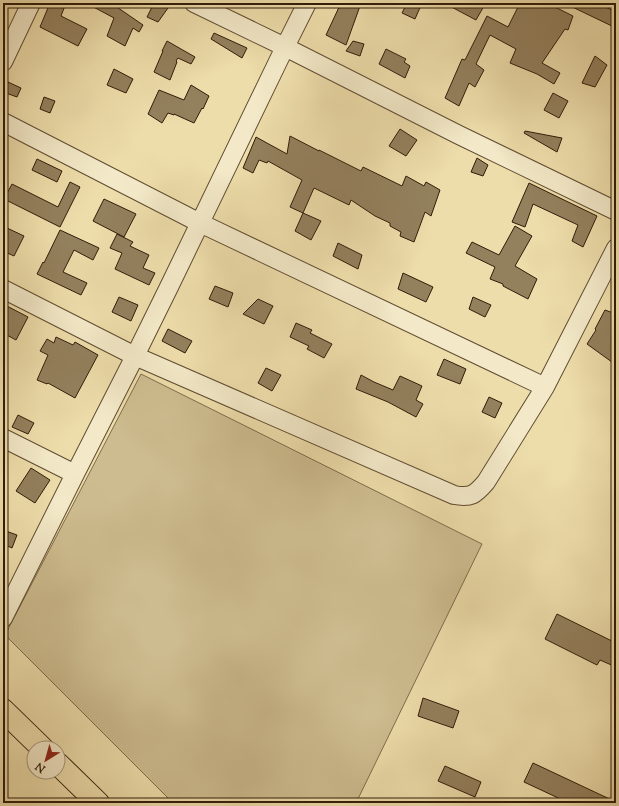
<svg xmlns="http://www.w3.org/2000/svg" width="619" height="806" font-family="'Sorts Mill Goudy',serif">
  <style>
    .green { fill: #cdbc8f; stroke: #7f6c4c }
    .building { fill: #93805d; stroke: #311c09 }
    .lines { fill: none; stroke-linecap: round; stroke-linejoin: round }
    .minor-casing { stroke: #604c31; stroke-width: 20 }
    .major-casing { stroke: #311c09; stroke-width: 24 }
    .minor { stroke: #f3e9c8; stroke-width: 18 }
    .major { stroke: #edddaa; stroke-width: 22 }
  </style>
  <rect width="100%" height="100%" fill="#edddaa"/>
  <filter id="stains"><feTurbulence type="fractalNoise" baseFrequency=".005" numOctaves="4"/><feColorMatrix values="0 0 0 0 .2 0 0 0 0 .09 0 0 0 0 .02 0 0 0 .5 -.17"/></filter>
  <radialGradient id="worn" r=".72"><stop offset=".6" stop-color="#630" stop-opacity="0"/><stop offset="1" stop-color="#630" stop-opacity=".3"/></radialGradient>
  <!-- green -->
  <path class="green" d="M141,374L482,544L356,803H173L5,635Z"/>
  <!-- building -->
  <path class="building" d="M50,3H66L61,16L87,29L78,46L40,27Z
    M86,3H111L143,25L139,32L133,28L125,46L107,36L114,18Z
    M154,3H158L168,8L158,22L147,17Z
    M341,3H353L360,6L346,45L326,35Z
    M407,3H422L415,19L402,13Z
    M444,3H477L484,6L476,20Z
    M520,3H547L573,16L568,30L565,29L542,63L560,73L554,84L537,74L510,63L516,49L490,35L476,64L484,70L475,87L469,83L459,106L445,98L462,59L465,60L487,16L508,27Z
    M564,3H597L616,12V28Z
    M214,33L247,48L242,58L211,39Z
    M167,41L195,57L191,64L178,58L176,61L177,62L170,80L154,72L163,51H162Z
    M353,41L364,44L360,56L346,51Z
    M386,49L406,59L404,62L410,66L405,78L379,64Z
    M595,56L607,65L595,87L582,83Z
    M114,69L133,79L126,93L107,85Z
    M8,82L21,88L17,97L3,92Z
    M191,85L209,96L203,109L202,108L194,123L174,114V115L168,113L162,123L148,114L159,90L184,100Z
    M553,93L568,101L559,118L544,110Z
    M44,97L55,101L50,113L40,109Z
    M400,129L417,140L406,156L389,146Z
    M525,131L562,138L557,152L524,133Z
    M290,136L319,151V150L361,171L363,167L402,186L406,176L424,186L426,182L440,190L431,216L425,212L414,242L400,236L401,232L390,226V223L375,216L351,200L349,205L314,188L303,213L290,207L302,180L268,161L267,163L259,160L253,173L243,168L256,137L287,154Z
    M477,158L488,165L483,176L471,172Z
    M37,159L62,171L57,182L32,170Z
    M70,182L80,187L60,227L4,199L12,184L58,207Z
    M529,183L597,216L583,247L572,241L578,225L533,204L525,227L512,222Z
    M104,199L136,214L124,237L93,221Z
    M303,213L321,221L311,240L295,231Z
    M515,226L532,236L515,266L537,279L528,299L503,286V284L490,279L495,267L466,253L472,242L499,255Z
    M7,228L24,236L14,256L3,251V236Z
    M60,230L99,248L93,260L74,250L63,272L87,283L81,295L37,274L43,262L44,263Z
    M117,234L133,242L130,246L149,255L143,268L155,273L149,285L115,269L122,253L110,248Z
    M338,243L362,255L358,269L333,256Z
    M403,273L433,287L426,302L398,289Z
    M215,286L233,293L228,307L209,299Z
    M119,297L138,305L131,321L112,312Z
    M473,297L491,305L485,317L469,309Z
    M258,299L273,306L264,324L243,314Z
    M3,304L28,317L16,340L3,333Z
    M605,310L616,314V365L587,344L596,330L595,329Z
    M296,323L312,330L310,333L332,344L324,358L307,349L309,346L290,337Z
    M168,329L192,341L185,353L162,341Z
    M56,337L73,345L75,342L98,355L75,398L48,383L47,384L37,380L48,355L40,351L47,339L54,343Z
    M444,359L466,369L460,384L437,375Z
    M266,368L281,375L272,391L258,383Z
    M361,375L374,382L393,390L400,376L422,386L416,400L423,404L416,417L388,402L356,389Z
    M489,397L502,403L495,418L482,412Z
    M18,415L34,423L28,434L12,427Z
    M31,468L50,480L35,503L16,491Z
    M3,530L17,535L12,548L3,544Z
    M557,614L616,643V667L600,660L597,665L545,639Z
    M423,698L459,711L453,728L418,716Z
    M533,763L616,802V803H569L524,782Z
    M445,766L481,782L475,797L438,781Z"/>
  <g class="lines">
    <defs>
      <path id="minor" d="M194,3L285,47L459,135L616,211
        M3,62L31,3
        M3,122L200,223L545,387
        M3,289L135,356L454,495C471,498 475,495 486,482L545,387L616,248
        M3,438L75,474
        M3,618L75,474L135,356L169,287L285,47L307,3"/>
      <path id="major" d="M3,710L42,748
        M58,764L98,803"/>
    </defs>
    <!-- minor casing -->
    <use href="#minor" class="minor-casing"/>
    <!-- major casing -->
    <use href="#major" class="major-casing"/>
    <!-- minor -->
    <use href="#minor" class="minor"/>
    <!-- major -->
    <use href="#major" class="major"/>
  </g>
  <!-- margin -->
  <rect width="619" height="806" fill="none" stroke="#edddaa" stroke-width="16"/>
  <rect x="4" y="4" width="611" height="798" fill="none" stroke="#311c09" stroke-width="2"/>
  <rect x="8" y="8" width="603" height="790" fill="none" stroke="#311c09"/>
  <!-- north arrow -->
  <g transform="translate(46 760) rotate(217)"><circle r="19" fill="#f3e9c8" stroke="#a5977c"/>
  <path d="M0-3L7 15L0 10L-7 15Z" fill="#8f2418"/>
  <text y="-6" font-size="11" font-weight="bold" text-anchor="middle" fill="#311c09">N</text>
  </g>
  <rect width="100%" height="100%" filter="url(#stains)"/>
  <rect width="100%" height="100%" fill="url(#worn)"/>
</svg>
